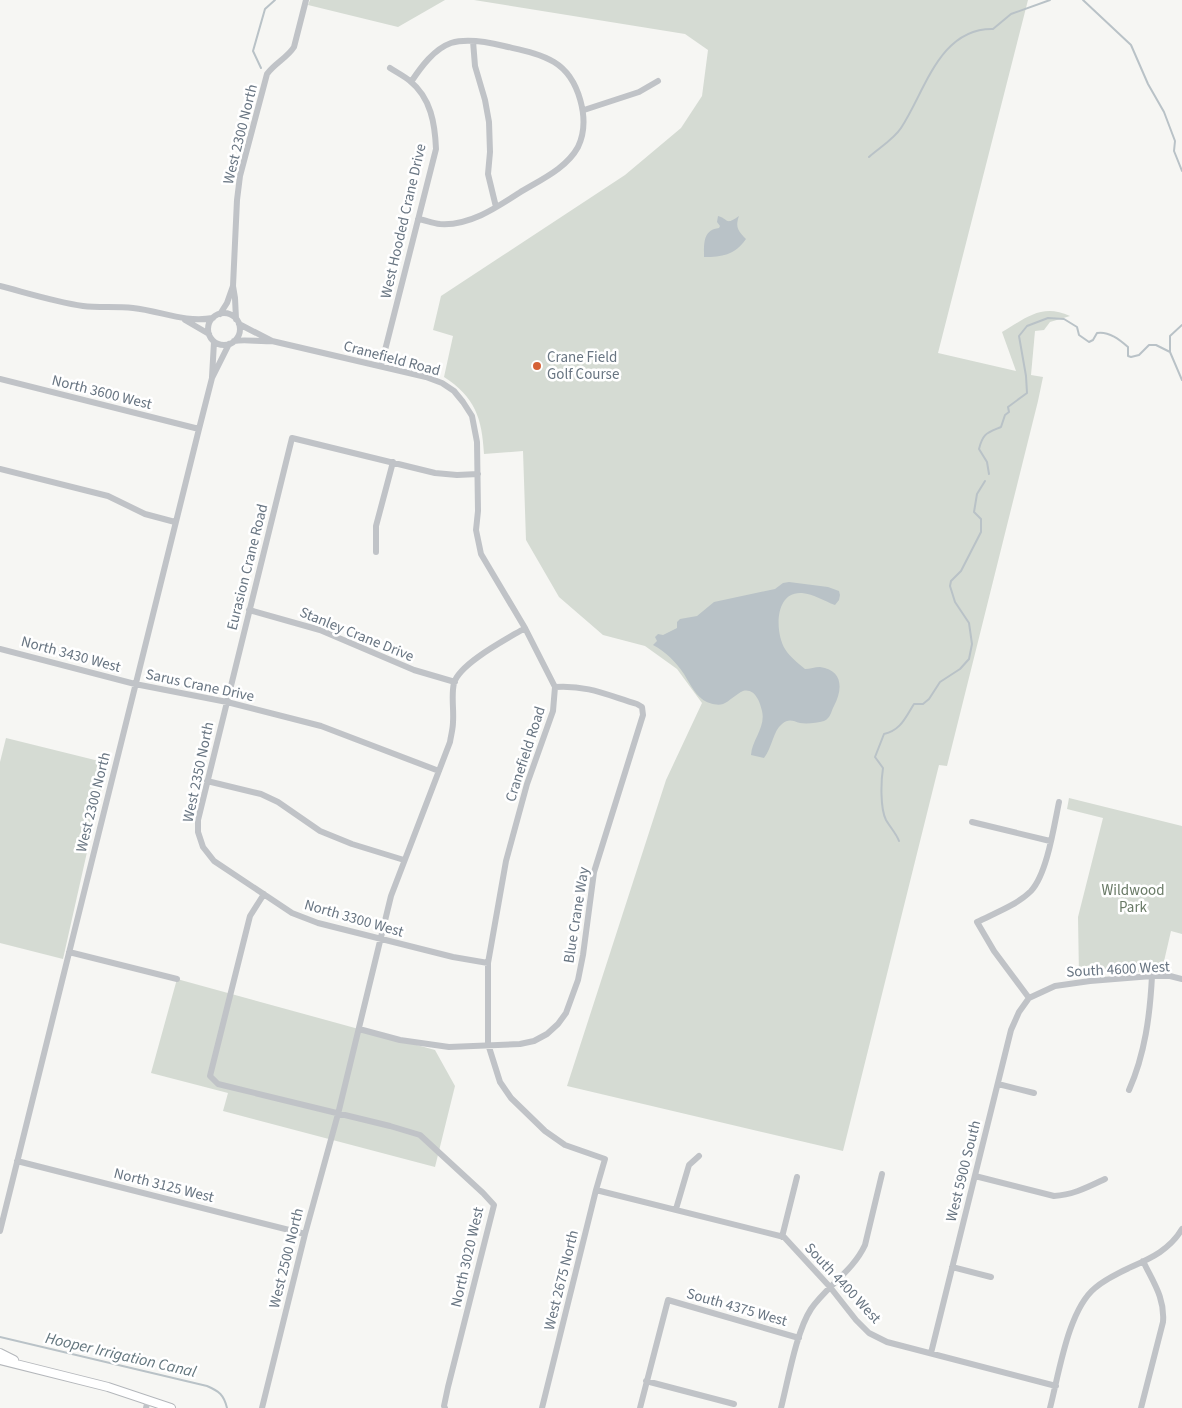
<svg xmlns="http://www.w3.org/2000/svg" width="1182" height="1408" font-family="'Source Sans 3',sans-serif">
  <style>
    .green { fill: #d5dbd3 }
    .water { fill: #b9c2c7 }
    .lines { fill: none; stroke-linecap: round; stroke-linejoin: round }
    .stream { stroke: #b9c2c7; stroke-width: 2 }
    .major-casing { stroke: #b4b7bb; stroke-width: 10 }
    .minor { stroke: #c0c3c7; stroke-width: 6 }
    .major { stroke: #fff; stroke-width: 8 }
    .poi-dot { fill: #d56135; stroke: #fff; stroke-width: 2 }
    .labels { text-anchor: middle; stroke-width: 5; stroke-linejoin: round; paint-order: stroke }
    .street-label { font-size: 15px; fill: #687582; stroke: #fff }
    .poi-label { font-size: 15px; fill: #687582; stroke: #fff; text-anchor: start }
    .park-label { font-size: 15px; fill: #697a66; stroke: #fff }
    .water-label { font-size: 16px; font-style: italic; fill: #63767e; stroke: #fff }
  </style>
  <rect width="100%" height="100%" fill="#f6f6f3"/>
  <!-- green -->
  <path class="green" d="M310,0H445L398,27L308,5Z
    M474,0H1028L938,353L1016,371L1002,332C1026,318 1042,303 1070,316L1050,322L1044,330L1035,331L1031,375L1043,377L1038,401L947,766L939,765L843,1151L567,1086L666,780L702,703L677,669L645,646L603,635L559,597L526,540L523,451L484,454C482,418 475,397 444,377L453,336L433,330L441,296L625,175L681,128L702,96L708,50L685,34Z
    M6,738L107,763L63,959L0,943V762Z
    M1069,798L1182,826V934L1171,931L1162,970L1079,976L1078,917L1103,818L1067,809Z
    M177,979L435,1050L455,1086L435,1167L223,1111L228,1093L151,1073Z"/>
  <!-- water -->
  <path class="water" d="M718,216C729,219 725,226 739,216C735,227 738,231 746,239C735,255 722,257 704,257C704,243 703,230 719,228L720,226L717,222Z
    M789,582L828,587L839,591L840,595L839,600L835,605C824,601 814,594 802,593C774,591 775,633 785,649C790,657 798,663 805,669C810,669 815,667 820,667C843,670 843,689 834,706C831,711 831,718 824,721C817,723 807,724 800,723C793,721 789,718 782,724C773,731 772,748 764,758L751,755C752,740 766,727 762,711C760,702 755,688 743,691C736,694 730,701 723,704C717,706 707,703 702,699C694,693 689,682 684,674C676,662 665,651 653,645L657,641L655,637L658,634L663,635L677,628V622L680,619L697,616L714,602L775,589L783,583Z"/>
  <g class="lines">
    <!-- stream -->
    <path class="stream" d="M1083,0L1131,45L1148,84L1164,112L1175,141L1174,151L1182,171
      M261,68L253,51L265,9L275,0
      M869,157C879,148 894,139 901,128C925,92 939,28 993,29L1011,14L1050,0
      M1182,325L1170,336V352L1182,380
      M989,474L987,462L979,449C983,433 987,433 1001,427L1005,415L1009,412L1008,407L1027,393L1026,376L1019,336L1027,326L1048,318L1064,319L1077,327L1079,335L1089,342L1093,340L1097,333C1109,331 1120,340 1128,347V356L1131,357L1139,355L1149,345H1156L1170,352
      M899,841C896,833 890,827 886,820C880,808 881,781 883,768L875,757L884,734C901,730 905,718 914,704H923L929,699L940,682L960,669L969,659L972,644L969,623L955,602L950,586L951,581L961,571L981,532V519L974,512L977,494L985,481
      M0,1337L207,1386C219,1391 224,1395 227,1408"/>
    <defs>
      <path id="major" d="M0,1353L14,1360
        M0,1360L108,1387L171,1408"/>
    </defs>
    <!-- major casing -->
    <use href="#major" class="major-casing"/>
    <!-- minor -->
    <path class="minor" d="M473,41L475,66L485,100L489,122L490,152L488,174L496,207
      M411,82C421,67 434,49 451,43C467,38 488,42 504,46C521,50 539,53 554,62C579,77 591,120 578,147C566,169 540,180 519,193C496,208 469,226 440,224C432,223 425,220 418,219
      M584,110L639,92L658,81
      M0,286C27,293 55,302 83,306C99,308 116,306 133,308C161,311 184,323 213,318
      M208 329a16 16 0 1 1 32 0a16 16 0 1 1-32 0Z
      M220,314L227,303L233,286
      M236,319L235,298L233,286L237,200L240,176L267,74C275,63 287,58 294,47L306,0
      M185,320L209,334
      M239,324L272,341L426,377L442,383L454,391L463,402L472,416L477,442L478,511L476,530L481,554L525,628L555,687L553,711L527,784L506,861L488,963V1044L500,1082L511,1098L545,1131L565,1145L605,1159L596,1190L542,1408
      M234,341C247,339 259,342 272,341
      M381,366L436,149C435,124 431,98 410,81C404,76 396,72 390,68
      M212,377L214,342
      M0,379L199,429
      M0,469L108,496L145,514L175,522
      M478,474L457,475L435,473L292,438L198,820V832L203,847L214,861L292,913L318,923L453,957L488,963
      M376,552V526L393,462
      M249,610L320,630L414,670L455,682
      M0,649L135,684L227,702L321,726L439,771
      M207,781L261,794L278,802L320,831L352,844L404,860
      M1059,802C1054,826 1047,874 1031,891C1017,905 995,913 977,922L994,951L1029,998L1055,986L1090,981L1152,976H1170L1182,979
      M972,822L1050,841
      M264,894L250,916L210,1076L218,1084L390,1126L420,1135L483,1193L494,1205L448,1387L444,1406L445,1408
      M69,952L177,979
      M359,1029L400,1040L449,1047L520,1044L534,1041L547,1034L558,1024L566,1013L578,980L583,955L594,872L643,715L642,707L637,704C607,695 588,685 555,687
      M998,1084L1034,1093
      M1129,1090C1145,1054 1150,1015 1152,976
      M17,1161L305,1234
      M975,1176L1054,1196C1073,1195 1088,1187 1105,1179
      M596,1190L784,1237L830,1287L856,1320L869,1333L887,1342L1056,1386
      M676,1209L689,1165L699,1156
      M0,1231L199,429L212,378L229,344
      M782,1237L797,1177
      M952,1267L991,1277
      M931,1353L1011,1030L1019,1012L1029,998
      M646,1381L734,1404
      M146,1408L148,1400
      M262,1408L305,1234L338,1114L391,896L450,742C451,735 453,729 453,722C454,709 451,695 454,683C460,663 507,639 525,628
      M640,1408L668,1300L799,1338
      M781,1408C788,1381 796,1332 811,1309C827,1286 853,1271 865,1245L882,1174
      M1050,1408C1059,1374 1068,1310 1095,1288C1123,1264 1162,1263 1182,1229
      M1141,1408L1163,1322C1165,1298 1153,1282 1143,1261"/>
    <!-- major -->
    <use href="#major" class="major"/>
  </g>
  <!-- markers -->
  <circle class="poi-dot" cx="537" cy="366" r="5"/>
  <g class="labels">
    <!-- street labels -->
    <g class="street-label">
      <text transform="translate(240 134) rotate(-76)" y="5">West 2300 North</text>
      <text transform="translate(403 221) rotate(-77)" y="5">West Hooded Crane Drive</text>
      <text transform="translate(392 358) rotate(15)" y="5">Cranefield Road</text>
      <text transform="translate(102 392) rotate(14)" y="5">North 3600 West</text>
      <text transform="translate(247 567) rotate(-76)" y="5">Eurasion Crane Road</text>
      <text transform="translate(357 634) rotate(22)" y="5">Stanley Crane Drive</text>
      <text transform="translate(71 654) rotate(15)" y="5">North 3430 West</text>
      <text transform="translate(200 685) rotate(12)" y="5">Sarus Crane Drive</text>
      <text transform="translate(525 754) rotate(-72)" y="5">Cranefield Road</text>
      <text transform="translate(198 772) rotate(-78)" y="5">West 2350 North</text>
      <text transform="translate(93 802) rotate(-76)" y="5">West 2300 North</text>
      <text transform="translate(576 915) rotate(-81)" y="5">Blue Crane Way</text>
      <text transform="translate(354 918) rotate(16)" y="5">North 3300 West</text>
      <text transform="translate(1118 969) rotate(-3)" y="5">South 4600 West</text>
      <text transform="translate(963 1171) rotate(-76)" y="5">West 5900 South</text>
      <text transform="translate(164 1185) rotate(14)" y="5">North 3125 West</text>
      <text transform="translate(467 1257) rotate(-77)" y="5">North 3020 West</text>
      <text transform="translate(286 1258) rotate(-76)" y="5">West 2500 North</text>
      <text transform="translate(561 1280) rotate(-76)" y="5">West 2675 North</text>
      <text transform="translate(843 1283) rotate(47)" y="5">South 4400 West</text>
      <text transform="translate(737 1307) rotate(16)" y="5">South 4375 West</text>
    </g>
    <!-- poi labels -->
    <g class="poi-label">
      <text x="547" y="362">Crane Field<tspan x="547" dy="17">Golf Course</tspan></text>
    </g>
    <!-- park labels -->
    <g class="park-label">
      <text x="1133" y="895">Wildwood<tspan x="1133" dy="17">Park</tspan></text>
    </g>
    <!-- water labels -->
    <g class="water-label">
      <text transform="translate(121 1354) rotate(13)" y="6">Hooper Irrigation Canal</text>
    </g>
  </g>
</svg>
